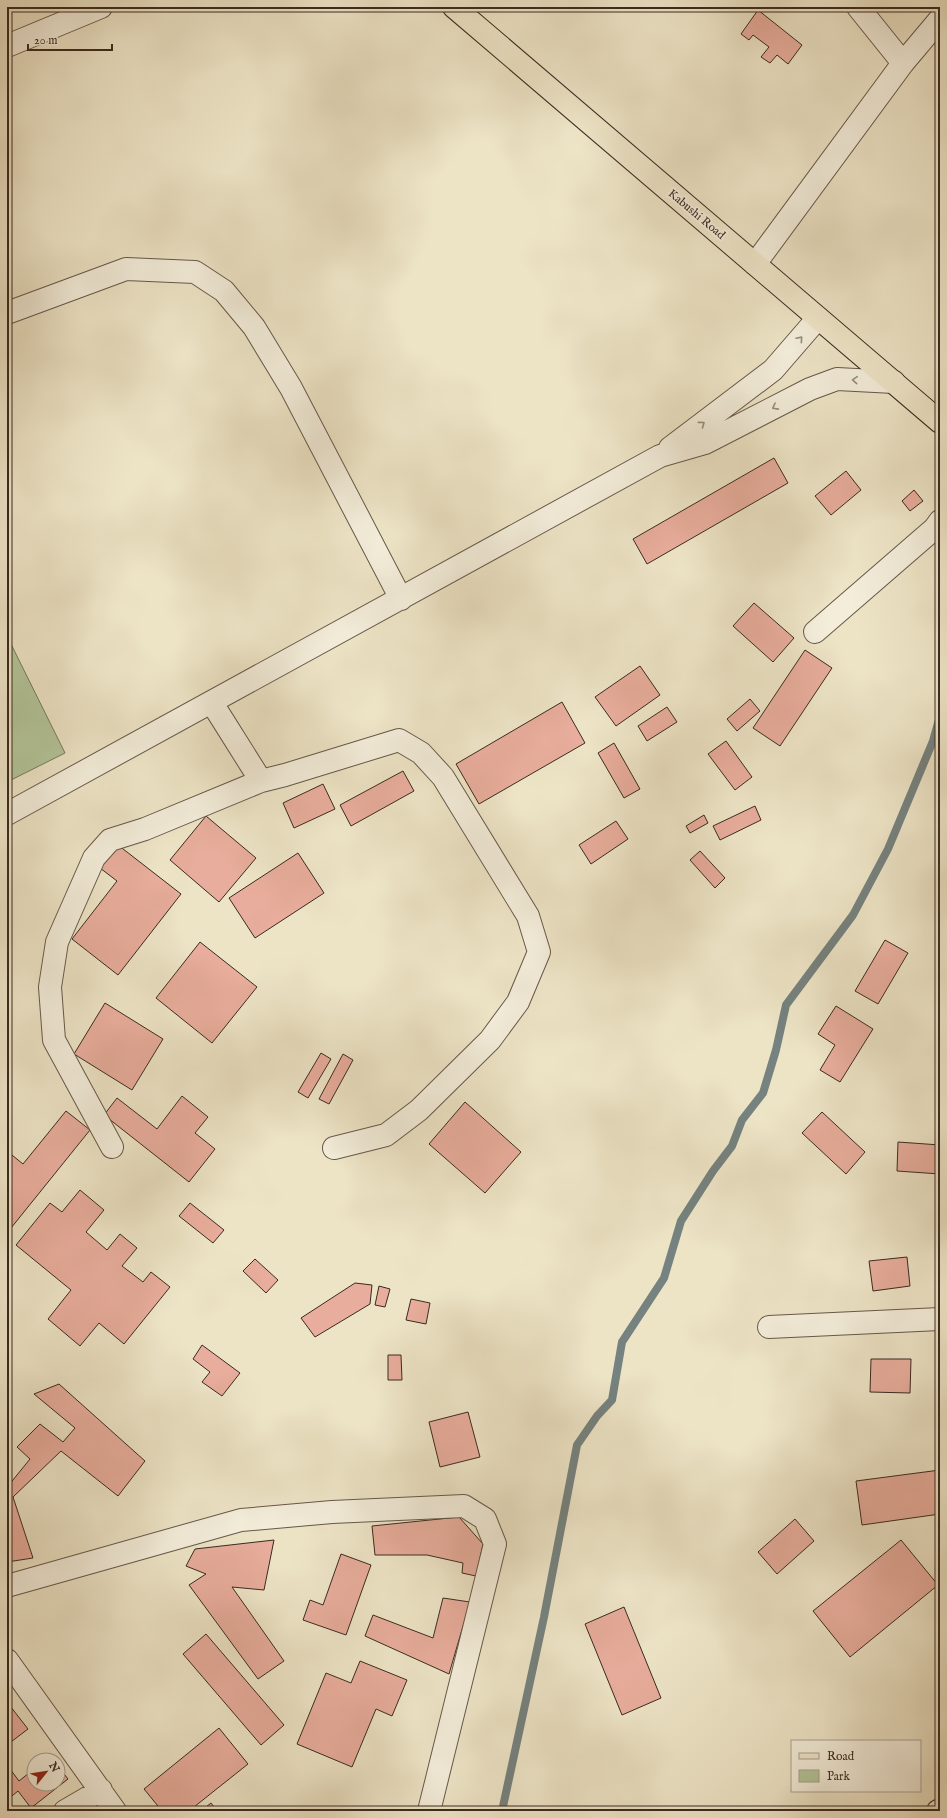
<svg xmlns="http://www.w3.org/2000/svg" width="947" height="1818" font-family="'IM FELL English',serif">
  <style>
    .green { fill: #b3c599; stroke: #76785d }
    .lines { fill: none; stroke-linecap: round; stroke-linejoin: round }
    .stream { stroke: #75827f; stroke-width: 8 }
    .building { fill: #e8ad9c; stroke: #3a2a21 }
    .minor-casing { stroke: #67584a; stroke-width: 24 }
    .major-casing { stroke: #3a2a21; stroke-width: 24 }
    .highway-casing { stroke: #3a2a21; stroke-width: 24 }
    .minor { stroke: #f3edda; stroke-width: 22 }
    .major { stroke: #ede4c6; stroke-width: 22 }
    .highway { stroke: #ede4c6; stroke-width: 22 }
    .oneway { stroke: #968c7e }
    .labels { text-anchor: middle; stroke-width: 4; stroke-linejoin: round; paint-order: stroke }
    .street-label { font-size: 12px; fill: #3a2a21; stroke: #f3edda }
  </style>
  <rect width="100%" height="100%" fill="#ede4c6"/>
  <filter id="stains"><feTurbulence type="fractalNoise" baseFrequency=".005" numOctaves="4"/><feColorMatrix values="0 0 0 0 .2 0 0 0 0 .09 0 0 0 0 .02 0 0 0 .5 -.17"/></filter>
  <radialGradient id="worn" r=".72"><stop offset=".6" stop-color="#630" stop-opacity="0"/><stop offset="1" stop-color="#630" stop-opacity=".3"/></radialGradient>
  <!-- green -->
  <path class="green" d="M7,636L65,753L7,782Z"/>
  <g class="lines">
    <!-- stream -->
    <path class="stream" d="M502,1811L544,1617L577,1445L597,1416L612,1400L622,1342L664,1278L681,1221L713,1171L732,1146L742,1120L763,1093L776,1050L786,1005L853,915L888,849L933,741L940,716"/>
  </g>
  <!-- building -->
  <path class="building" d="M758,10L802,45L788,64L777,55L770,63L761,57L769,47L753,35L749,40L741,34Z
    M774,458L788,483L647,564L633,539Z
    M846,471L861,490L831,515L815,496Z
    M914,490L923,501L910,511L902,501Z
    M754,603L794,638L773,662L733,626Z
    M805,650L832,668L780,746L753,728Z
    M640,666L660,695L616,726L595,697Z
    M750,699L760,711L737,731L727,719Z
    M562,702L585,743L479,804L456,764Z
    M667,707L677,722L647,741L638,726Z
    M726,741L752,777L735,790L708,754Z
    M614,743L640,789L624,798L598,753Z
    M403,771L414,791L351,826L340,805Z
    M323,784L335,809L294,828L283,803Z
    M755,806L761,820L720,840L713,826Z
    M704,815L708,823L690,833L686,826Z
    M206,816L256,858L219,902L170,860Z
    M616,821L628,839L591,864L579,845Z
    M118,845L181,894L118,975L72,939L117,881L100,868Z
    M700,851L725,878L715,888L690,860Z
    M298,853L324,893L255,938L229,898Z
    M885,940L908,953L878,1004L855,991Z
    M200,942L257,987L212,1043L156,998Z
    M105,1003L163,1039L132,1090L74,1054Z
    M836,1006L873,1029L840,1082L820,1070L835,1045L818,1034Z
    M321,1053L331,1059L308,1098L298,1092Z
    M343,1054L353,1060L329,1104L319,1099Z
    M182,1096L208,1117L195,1133L215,1149L189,1182L104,1115L117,1098L157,1129Z
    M465,1102L521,1152L485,1193L429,1144Z
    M66,1111L90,1130L7,1233V1151L23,1164Z
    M822,1112L865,1152L846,1174L802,1133Z
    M898,1142L940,1145V1174L897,1171Z
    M80,1190L104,1210L86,1232L107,1250L120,1234L137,1248L122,1266L143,1282L151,1272L170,1287L124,1344L99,1323L80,1346L48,1319L71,1290L16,1245L50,1203L62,1212Z
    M190,1203L224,1230L213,1243L179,1216Z
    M907,1257L910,1286L873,1291L869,1261Z
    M255,1259L278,1280L266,1293L243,1271Z
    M355,1283L372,1285L370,1304L315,1337L301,1318Z
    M379,1286L390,1289L385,1307L375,1305Z
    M411,1299L430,1303L426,1324L406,1320Z
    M202,1345L240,1373L222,1396L202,1382L210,1372L193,1359Z
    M388,1355H401L402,1380H388Z
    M871,1359H911L910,1393L870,1392Z
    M59,1384L145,1461L118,1496L61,1451L13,1497L33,1558L7,1562V1484L8,1486L30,1459L17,1447L40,1424L63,1442L75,1428L34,1394Z
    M468,1412L480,1457L440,1467L429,1422Z
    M940,1470V1514L862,1525L856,1481Z
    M459,1517L483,1544L476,1576L462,1573L463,1563L427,1555H375L372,1526Z
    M795,1519L814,1541L777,1574L758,1552Z
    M274,1540L264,1590L232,1587L284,1661L258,1679L189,1585L206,1574L186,1566L195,1549Z
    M901,1540L938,1585L850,1657L813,1611Z
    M341,1554L371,1565L346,1635L303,1620L310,1600L323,1605Z
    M443,1598L470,1602L449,1674L365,1636L373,1615L433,1638Z
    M624,1607L661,1698L622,1715L585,1624Z
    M206,1634L284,1725L261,1745L183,1654Z
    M360,1661L407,1680L392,1716L376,1709L352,1767L297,1744L326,1673L351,1683Z
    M7,1702L28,1729L7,1745Z
    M219,1728L248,1764L189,1811H162L144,1789Z
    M7,1765L19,1781L34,1769V1784H58V1766L68,1779L31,1808L18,1791L7,1800Z
    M211,1803L217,1811H201Z"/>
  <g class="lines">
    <defs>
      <path id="minor" d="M858,7L903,63
        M7,46L101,7
        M755,264L903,63L940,19
        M7,313L126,269L195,272L224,291L254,327L291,388L401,599
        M670,448L773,370L818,318
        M815,632L935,528L940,521
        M212,703L261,781L285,775L399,740L421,753L443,777L528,916L539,952L518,1002L490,1040L419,1110L386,1135L334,1148
        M7,814L660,456L705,443L810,389L837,379L894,382
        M112,1147L54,1040L50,987L57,942L94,858L110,840L145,829L261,781
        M769,1327L940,1319
        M7,1586L241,1520L332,1512L464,1506L485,1519L495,1544L429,1811
        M7,1660L115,1811
        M65,1811L101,1790"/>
      <path id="major" d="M454,7L940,422"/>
      <path id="highway" d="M938,1811L940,1810"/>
    </defs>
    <!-- minor casing -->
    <use href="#minor" class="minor-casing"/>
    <!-- major casing -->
    <use href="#major" class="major-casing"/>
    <!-- highway casing -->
    <use href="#highway" class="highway-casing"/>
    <!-- minor -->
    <use href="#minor" class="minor"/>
    <!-- major -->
    <use href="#major" class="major"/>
    <!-- highway -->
    <use href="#highway" class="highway"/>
  </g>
  <!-- one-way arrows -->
  <defs><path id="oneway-chevron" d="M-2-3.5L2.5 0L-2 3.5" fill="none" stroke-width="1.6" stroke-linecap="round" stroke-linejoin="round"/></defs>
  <g class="oneway">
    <use href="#oneway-chevron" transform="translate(800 339) rotate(-49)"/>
    <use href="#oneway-chevron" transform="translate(855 380) rotate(-176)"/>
    <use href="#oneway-chevron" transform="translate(775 407) rotate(152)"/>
    <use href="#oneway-chevron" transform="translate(702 424) rotate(-36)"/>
  </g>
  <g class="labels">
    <!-- street labels -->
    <g class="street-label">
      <text transform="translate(697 214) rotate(40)" y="4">Kabushi Road</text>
    </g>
  </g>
  <!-- margin -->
  <rect width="947" height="1818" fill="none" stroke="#ede4c6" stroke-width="24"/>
  <rect x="8" y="8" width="931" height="1802" fill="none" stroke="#3a2a21" stroke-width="2"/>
  <rect x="12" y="12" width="923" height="1794" fill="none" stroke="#3a2a21"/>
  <!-- legend -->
  <rect x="791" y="1740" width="130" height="52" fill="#f3edda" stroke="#a99f90"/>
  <rect x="799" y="1753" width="20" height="6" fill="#ede4c6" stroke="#a99f90"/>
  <text x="827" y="1760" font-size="12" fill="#3a2a21">Road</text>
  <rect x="799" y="1770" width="20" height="12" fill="#b3c599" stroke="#a99f90"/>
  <text x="827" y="1780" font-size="12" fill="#3a2a21">Park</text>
  <!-- north arrow -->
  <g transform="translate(46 1772) rotate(60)"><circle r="19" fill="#f3edda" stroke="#a99f90"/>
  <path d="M0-3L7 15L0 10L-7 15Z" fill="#8f2418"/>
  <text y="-6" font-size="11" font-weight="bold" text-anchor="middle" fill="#3a2a21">N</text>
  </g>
  <!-- scale -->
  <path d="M28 44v6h84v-6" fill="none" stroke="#3a2a21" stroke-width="2"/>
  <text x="34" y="44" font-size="12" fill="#3a2a21" stroke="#f3edda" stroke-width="3" paint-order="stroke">20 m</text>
  <rect width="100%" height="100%" filter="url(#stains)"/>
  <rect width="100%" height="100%" fill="url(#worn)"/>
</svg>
